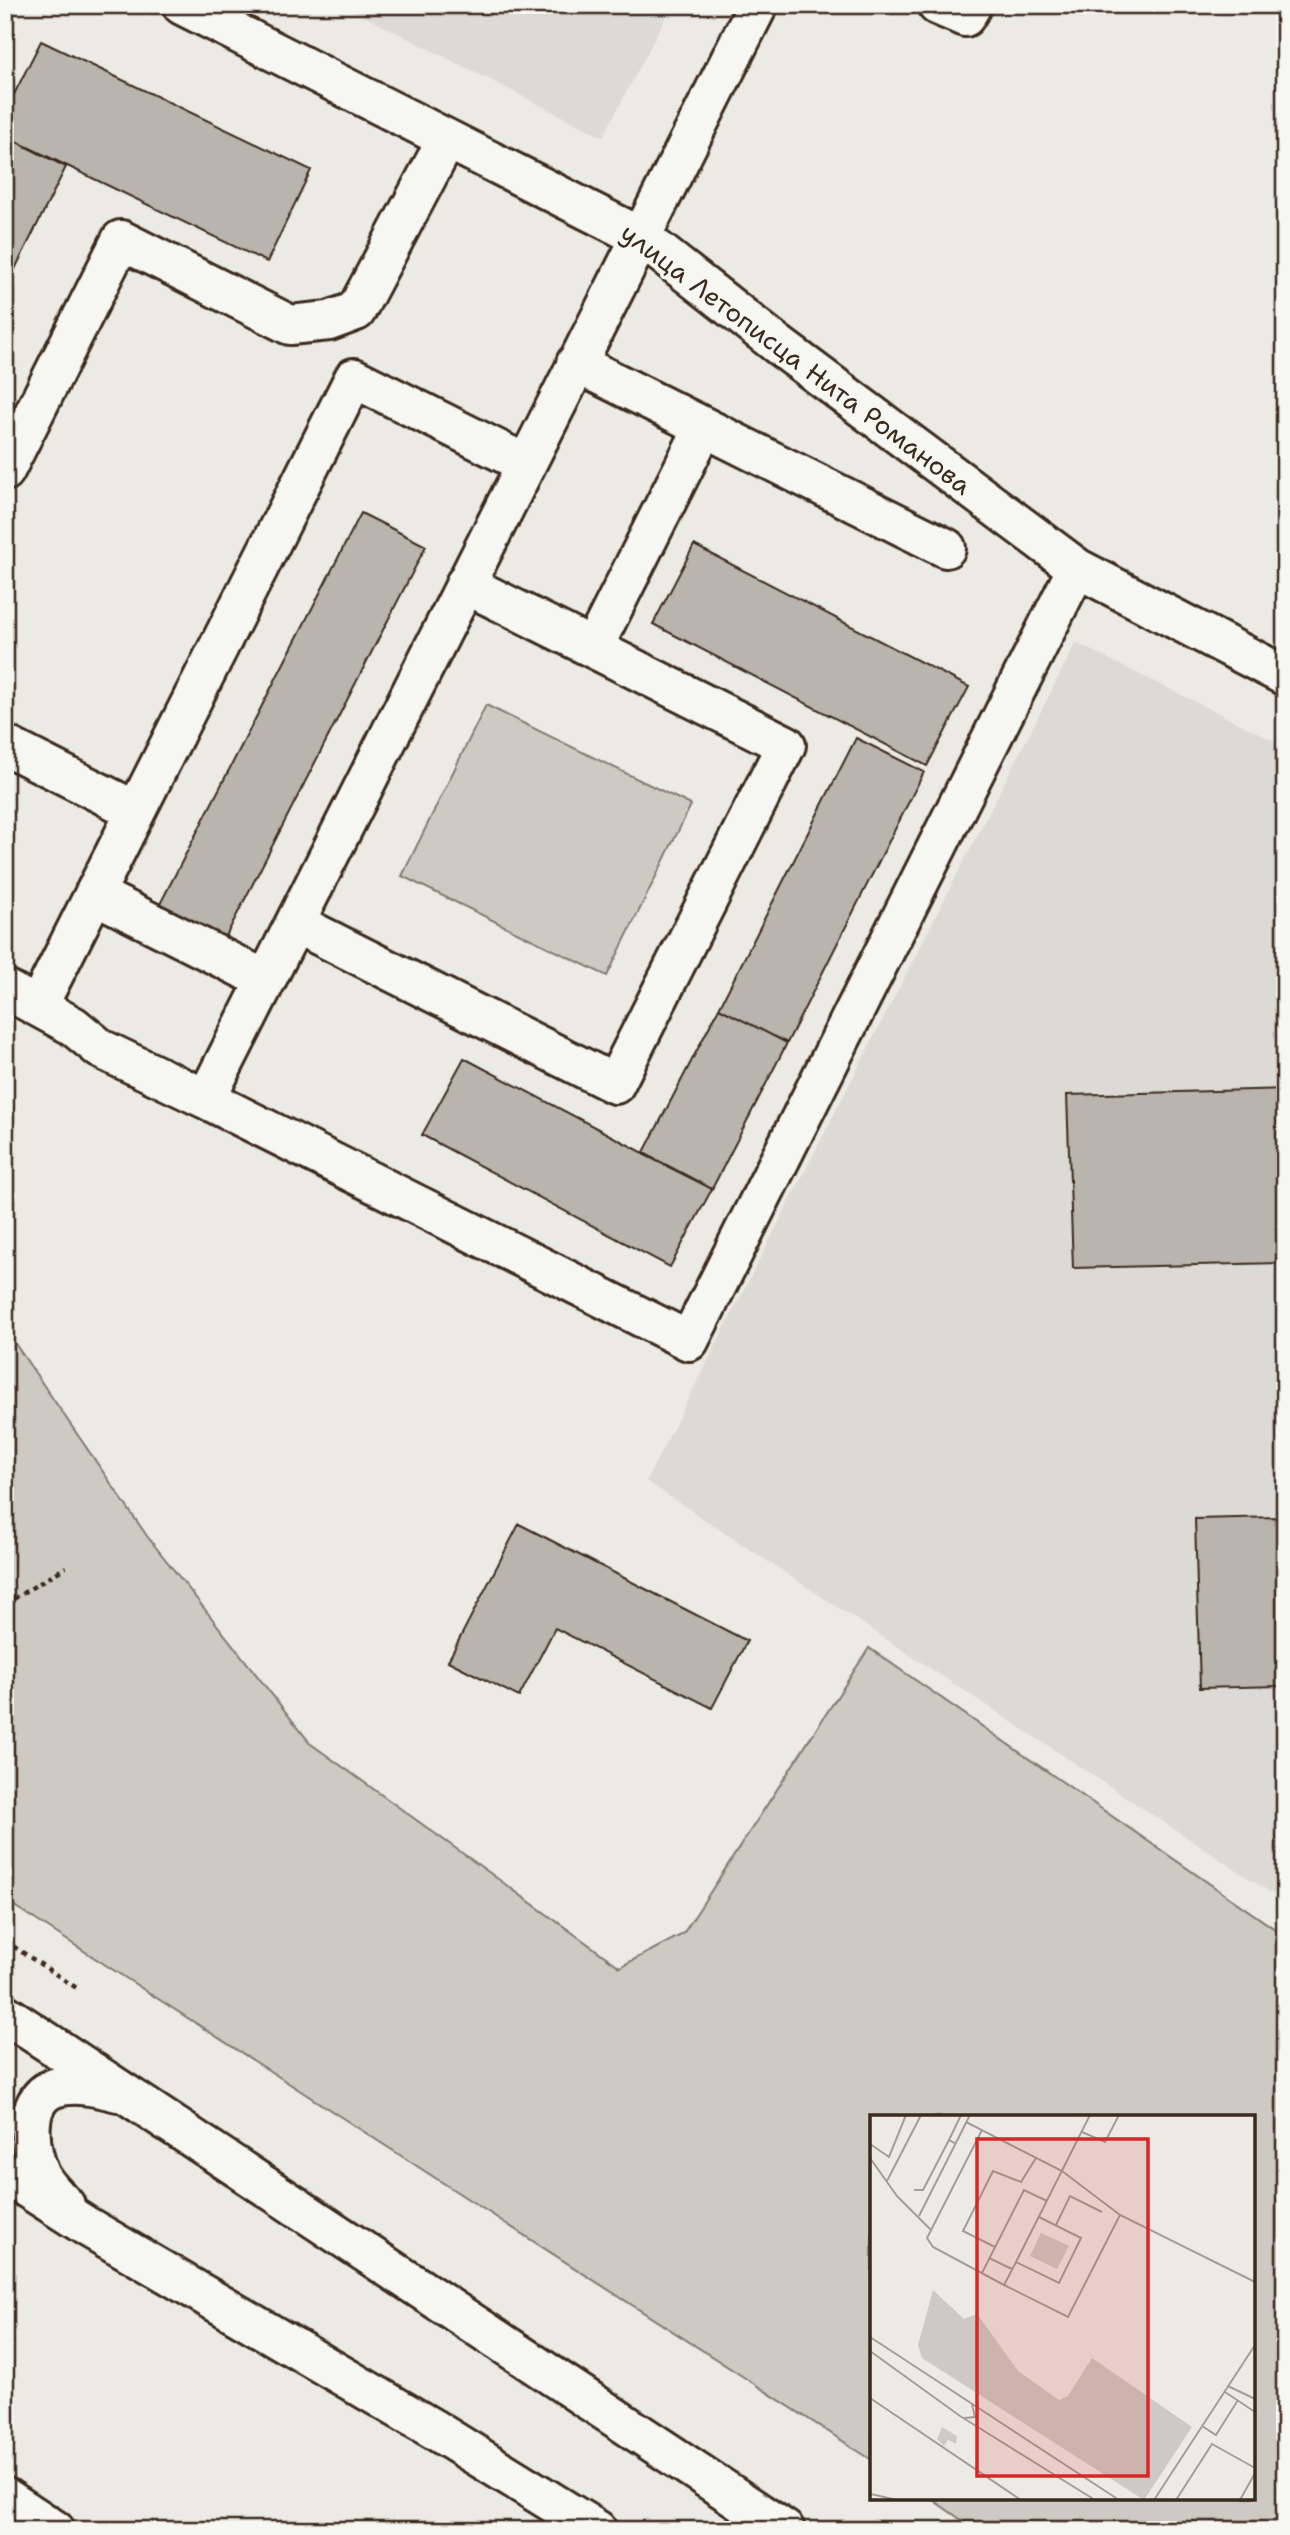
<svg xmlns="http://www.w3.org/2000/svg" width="1290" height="2535" font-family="'Shantell Sans',sans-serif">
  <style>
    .built { fill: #dcdad4 }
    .green { fill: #cdcac4; stroke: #847a71; stroke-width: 2 }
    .building { fill: #bab4ae; stroke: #3b2a1e; stroke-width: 2 }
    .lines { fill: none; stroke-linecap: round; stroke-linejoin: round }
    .minor-casing { stroke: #3b2a1e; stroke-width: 44 }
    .major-casing { stroke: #3b2a1e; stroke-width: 44 }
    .path { stroke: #3b2a1e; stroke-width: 4.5; stroke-dasharray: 5 5; stroke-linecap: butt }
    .minor { stroke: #f6f6f2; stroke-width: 38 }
    .major { stroke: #f6f6f2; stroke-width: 38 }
    .labels { text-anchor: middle; stroke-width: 7; stroke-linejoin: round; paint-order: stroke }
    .street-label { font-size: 26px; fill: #3b2a1e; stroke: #f6f6f2 }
    .inset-road { fill: none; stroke: #a59d95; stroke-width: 2 }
    .view { fill: #d62828; fill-opacity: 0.15; stroke: #d62828; stroke-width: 3.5 }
    .inset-edge { fill: none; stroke: #3b2a1e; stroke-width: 3.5 }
  </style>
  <rect width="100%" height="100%" fill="#ebeae5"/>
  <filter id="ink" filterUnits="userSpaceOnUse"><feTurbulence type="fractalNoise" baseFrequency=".0143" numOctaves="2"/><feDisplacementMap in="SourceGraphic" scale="14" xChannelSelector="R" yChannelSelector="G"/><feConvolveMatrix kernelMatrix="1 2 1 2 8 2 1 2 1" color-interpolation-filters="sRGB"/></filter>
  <g filter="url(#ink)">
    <!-- built -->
    <path class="built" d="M342,5H672L603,137Z
      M1076,643L1285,746V1902L646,1481Z"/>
    <!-- green -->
    <path class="green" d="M486,705L691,805L607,976L402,876Z
      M5,1329L147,1536L311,1744L620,1967L683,1934L869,1648L1285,1936V2530H976L930,2498H1253V2117H872V2460L5,1900Z"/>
    <!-- building -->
    <path class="building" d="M41,41L311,170L267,262L5,136V112Z
      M5,136L66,167L5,289Z
      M361,513L426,546L223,942L158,908Z
      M694,545L969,687L927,766L653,624Z
      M856,738L924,772L787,1043L719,1008Z
      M719,1008L787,1043L712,1189L643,1154Z
      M464,1058L712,1189L670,1267L422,1135Z
      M1285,1089V1379L1281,1263L1073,1268L1067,1095Z
      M1285,1517V1686L1200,1688L1195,1519Z
      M519,1524L747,1641L712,1708L555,1628L519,1697L448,1661Z"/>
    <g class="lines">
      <defs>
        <path id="minor" d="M182,5L641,237L777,344L1077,568L1285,676
          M937,5L965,17L972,5
          M576,363L704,427
          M5,471L121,240L290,325L329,321L356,311L447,139
          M465,584L786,745L615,1084L295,923L206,1099L689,1341L1077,568
          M593,648L704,427L946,548
          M5,745L136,811
          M94,894L266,980
          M295,923L758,5
          M5,989L73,1026L101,1049L206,1099
          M38,1006L354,378L526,464
          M5,2497L55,2530"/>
        <path id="major" d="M5,2014L785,2530
          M5,2174L86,2226L435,2430L597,2530
          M65,2205C56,2196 47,2187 41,2176C29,2152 21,2100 54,2088C74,2081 98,2087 118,2092"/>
      </defs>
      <!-- minor casing -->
      <use href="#minor" class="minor-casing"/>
      <!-- major casing -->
      <use href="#major" class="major-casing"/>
      <!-- path -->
      <path class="path" d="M5,1604L66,1567
        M5,1941L78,1989"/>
      <!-- minor -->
      <use href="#minor" class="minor"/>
      <!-- major -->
      <use href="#major" class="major"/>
    </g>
  </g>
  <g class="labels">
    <!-- street labels -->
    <g class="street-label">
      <text transform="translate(796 359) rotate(37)" y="9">улица Летописца Нита Романова</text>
    </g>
  </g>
  <!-- overview -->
  <g transform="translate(870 2115)">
    <rect width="385" height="385" fill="#ebeae5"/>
    <path d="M171,118L199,131L187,154L160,141ZM63,175L94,204L107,199L148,256L189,285L198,281L222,243L322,312L274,385L52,243L48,230ZM72,312L87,321L86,329L78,325L74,331L67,324Z" fill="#cdcac4"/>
    <path class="inset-road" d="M96,7L192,56L250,100L385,167M112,15L57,123L63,132L134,170M212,17L235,27L249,0M79,25L91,0M0,29L19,42L36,0M0,43L27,81L61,115M17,66L51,0M44,75H53L79,25L86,29M49,101L100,0M169,102L211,123L189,168L146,147L134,170L198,202L250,100M186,110L200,81L232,97M125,132L93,116L123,56L151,67L166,43M119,143L142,154M146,147L220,0M112,158L154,75L177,86M0,222L249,385M0,236L90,301L225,385M358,271L385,284M355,277L385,297M0,283L151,385M94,303L105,302L102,289M332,311L346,320L368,285M1,379L27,385M284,385L385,230M306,385L342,329L385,353M370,385L385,358"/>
    <path class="view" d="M107,24H278V361H107Z"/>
    <rect width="385" height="385" class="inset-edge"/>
  </g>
  <!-- margin -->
  <rect width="1290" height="2535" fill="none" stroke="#f6f6f2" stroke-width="28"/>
  <rect x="14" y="14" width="1262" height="2507" fill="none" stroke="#3b2a1e" stroke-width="2.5" filter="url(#ink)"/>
</svg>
